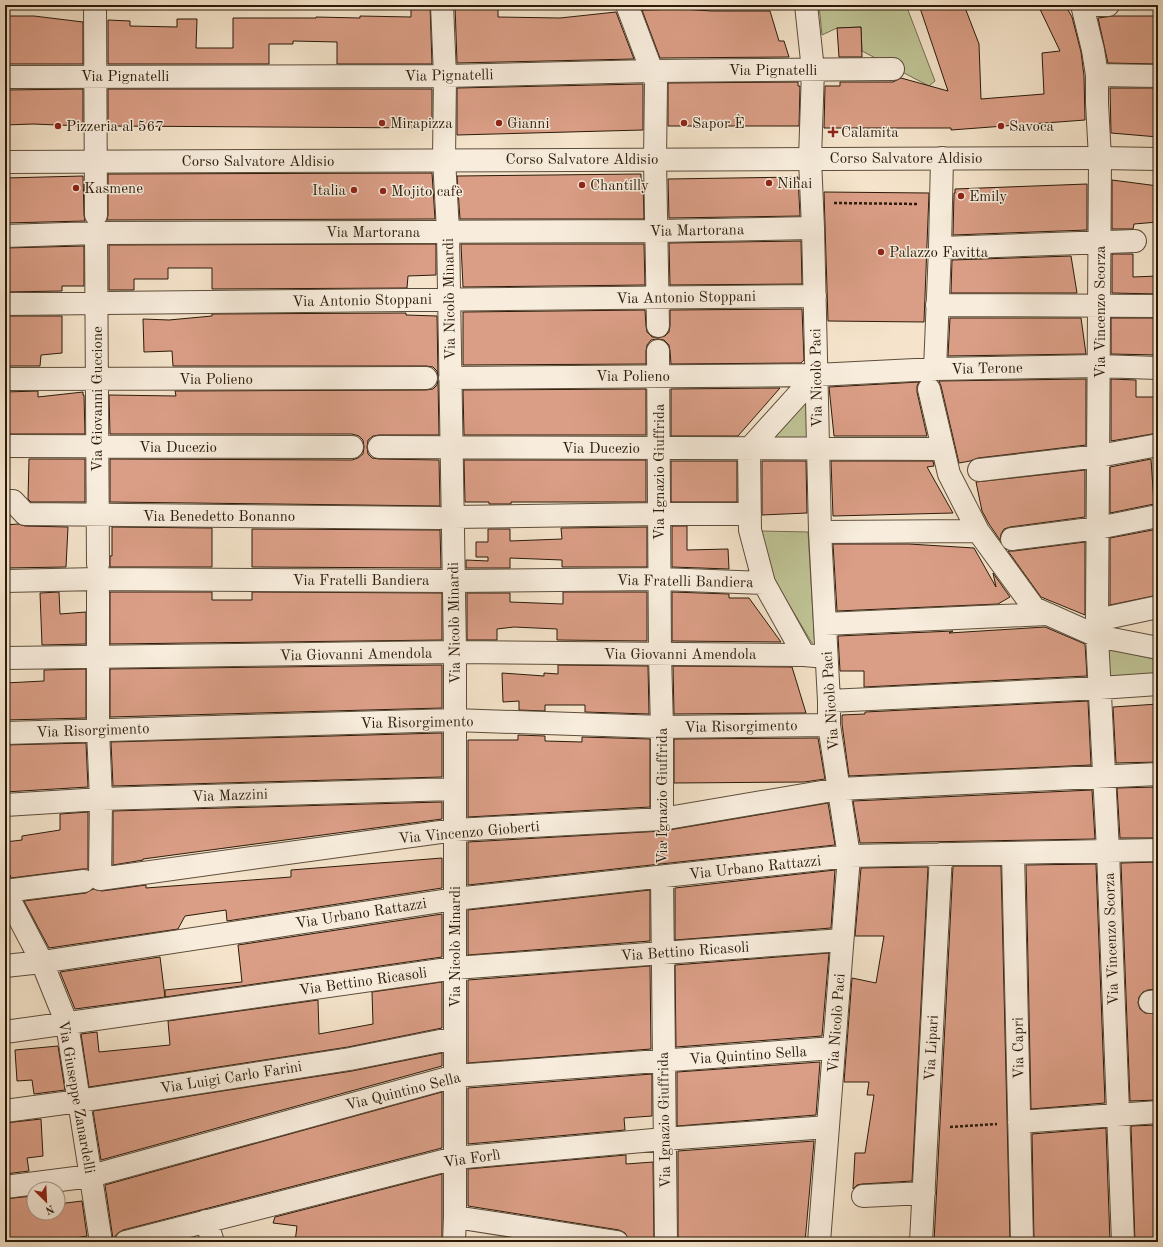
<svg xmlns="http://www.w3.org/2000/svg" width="1163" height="1247" font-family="'Old Standard TT',serif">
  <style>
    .green { fill: #bfc395; stroke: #756f50 }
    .building { fill: #da9e86; stroke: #2b1b0a }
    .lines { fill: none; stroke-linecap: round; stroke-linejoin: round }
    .minor-casing { stroke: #5e4d3a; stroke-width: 24 }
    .tertiary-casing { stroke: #5e4d3a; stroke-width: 24 }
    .path { stroke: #2b1b0a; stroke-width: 2.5; stroke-dasharray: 3 2; stroke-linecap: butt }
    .minor { stroke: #f8eddd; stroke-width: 22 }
    .tertiary { stroke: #f8eddd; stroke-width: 22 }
    .poi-dot { fill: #8f2418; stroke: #f8eddd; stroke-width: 1.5 }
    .labels { text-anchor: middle; stroke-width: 3; stroke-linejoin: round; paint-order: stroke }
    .street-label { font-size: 15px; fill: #2b1b0a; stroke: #f8eddd }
    .poi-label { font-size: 15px; fill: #2b1b0a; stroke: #f8eddd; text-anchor: start }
  </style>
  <rect width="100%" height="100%" fill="#f5e4cb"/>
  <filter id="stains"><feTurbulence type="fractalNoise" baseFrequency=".005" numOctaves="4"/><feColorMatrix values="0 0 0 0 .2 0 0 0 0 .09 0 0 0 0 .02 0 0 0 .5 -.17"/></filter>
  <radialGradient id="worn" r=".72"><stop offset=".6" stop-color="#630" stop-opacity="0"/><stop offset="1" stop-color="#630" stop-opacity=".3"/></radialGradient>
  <!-- green -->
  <path class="green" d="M819,5H906L935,81L929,86L862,51L861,27L837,28L822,35Z
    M807,401V440L767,441Z
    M761,531L808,532L815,648L773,578Z
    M1107,648L1158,660V674L1108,680Z"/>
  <!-- building -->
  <path class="building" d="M411,5H430L432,64H337V42L293,41V44H269V64H108V20L130,21V26L177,27V19H197L196,48H233V18H316V17L360,18V16L411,17Z
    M455,5L498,6V17L560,18L616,12L634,59L457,63Z
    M919,5H964L979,44L981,99L1044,94L1042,53L1060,51L1038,5H1065L1072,17L1081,52L1084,76L1085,120L951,130V128H824L825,86H840V82H893L901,78L948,91Z
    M684,9L711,11H770L779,41H784L789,57L660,58L642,10Z
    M5,16H34L83,22V64H5Z
    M1113,16H1158V64L1108,63L1098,18Z
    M861,27L862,57H839L837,28Z
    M798,82V86H800L799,126H668V83Z
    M643,84V130L457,135V88Z
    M1110,88H1158V137L1111,133Z
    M83,89V126L33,124L5,125V90Z
    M108,89H432V128L108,126Z
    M432,173L435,219L107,220L108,215V174Z
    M641,174V181H643L644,219H460L457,176Z
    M83,176L84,215L85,221L5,223V178Z
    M798,177L800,216L669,218L668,179Z
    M1112,180L1158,186V222L1134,224L1133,229H1112Z
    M1087,184V230L953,235L954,193H955V189Z
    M824,192L929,193L924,322L828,321Z
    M801,241L802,284L670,285L669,243Z
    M436,244V275L408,276L407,288L212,289V268H168V279H134V290H109V245Z
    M461,244H644L645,285L463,287Z
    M84,246V286H62V291L5,292V248Z
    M1112,254H1133V277L1158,276V294L1112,293Z
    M1071,256L1077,293H951L952,260Z
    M802,309L804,360L801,363L671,364L670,351L669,345L664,340L658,339L651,340L647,345L646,351V364L463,365V312L645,310L646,326L647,332L652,337L658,338L665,336L669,332L670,326V310Z
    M406,313V315L437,316L438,376L437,371L433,367L426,366H173L172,351L144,352L143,319L169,320L212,316V314Z
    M5,316H62V353L41,355L40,366H5Z
    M950,318H1081L1086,354L948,356Z
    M1111,318H1158V355L1111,354Z
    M1086,379V445L978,458L970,461L959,463L941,386L939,381Z
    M1111,379L1136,380V397H1158V433L1111,441Z
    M438,380L439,435H379L373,436L368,440L367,447L368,454L372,458L379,459L439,460L440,506L110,502V459L352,460L358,458L363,454L364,447L363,440L359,436L352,434H110L109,395L176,396L175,391L426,390L433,389L437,385Z
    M919,382L917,386V392L927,436H834L829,387Z
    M780,388L738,436H671V389Z
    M646,389V435H464L463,390Z
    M38,391V397L83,392V395H84L85,434H5V392Z
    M29,459H85V502H31L28,499Z
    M1151,459L1154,504L1110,513V467Z
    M464,460H646V502H511V504H489V502H465Z
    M671,461H737V502H671Z
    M762,461H806L807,513L762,515Z
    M831,461H933L934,466L927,467L953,513L833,516Z
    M1085,470V517L1010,527L1004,529L1001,534L1000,540L989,524L982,511L976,482Z
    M18,524L25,526L68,527L66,567L5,568V525Z
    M672,526H687V550L728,549L729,569L672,567Z
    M112,527L212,528V567H110V556H112Z
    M647,527V567H562V560L510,558V568H466V560L488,561V557H476V542H488V529H510V541L562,539L561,528Z
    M252,529L440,530L441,568L252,567Z
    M1158,529V595L1110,605V538Z
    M1085,542V615L1041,597L1008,551H1014Z
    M833,544H909L974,548L996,587L993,573L1010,597L998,604L837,611Z
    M59,592L60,614L86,612V644L42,645L40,593Z
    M110,592H212V600H252V592L442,593V640L110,644Z
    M563,592H647V641L557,640V629L514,627L497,629V640H467V593H510V602L563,604Z
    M672,592L729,594V598H749L781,642L672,641Z
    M1045,627L1085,644L1087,676L864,687V671H840L838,636L953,631L949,633Z
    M442,665V708L110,717V669Z
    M558,665L648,666L649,714L585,712V705H545V711L519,710V701L503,702L502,673L544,676V673L558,674Z
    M673,666L792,667L806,713L674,714Z
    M86,669V718L5,720V683L44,681V670Z
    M1088,701L1091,765L849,776L842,724V715L865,714V712Z
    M1158,704V762L1116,763L1113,707Z
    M442,733V777L113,786L111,742Z
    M518,735L545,736V741L582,742V737L650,739V807L468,817V740H518Z
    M818,738L825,779L804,782L674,783V739Z
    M86,743L88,787L5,792V745Z
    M1158,787V838H1120L1117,788Z
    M1092,790L1095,839L860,843L853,801Z
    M442,802V819L143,859V860L113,865V811Z
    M828,803L835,845L468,885V842L663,831Z
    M88,812V869H82L11,878L10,875L7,876L5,842L22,840V836L60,830V814Z
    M442,858V888L227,921L226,910L185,916L178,929L49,948L24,901L86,893L93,889L102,891L146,885V888L291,877V870Z
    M1158,862V989L1148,990L1143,992L1139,997L1138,1003L1140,1009L1145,1013L1158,1014V1100L1130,1101L1121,863Z
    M1096,864L1105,1103L1031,1109L1026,865Z
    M953,866H1001L1010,1242H934Z
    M928,867L912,1181L862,1184L857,1185L853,1189L855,1153H865L874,1095H867L869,1082H844L852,978L876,983L884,936H855L861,868Z
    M835,870L831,928L675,940V888Z
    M650,890V941L468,955V910Z
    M442,914V957L165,997V990L242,982L238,945Z
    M829,953L822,1036L676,1047L675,965Z
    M160,957L165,997L75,1009L60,972Z
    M650,966L651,1049L468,1063V980Z
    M442,982V1028L348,1047L89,1087L81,1034L97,1032L99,1052L170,1045L168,1021L318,1000L319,1034L373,1024L372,992Z
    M58,1046L65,1090L34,1094L32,1080L17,1081L15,1050Z
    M442,1053V1066L101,1160L93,1111L352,1071Z
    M820,1062L816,1115L677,1126V1072Z
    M652,1074V1116L624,1118L625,1130L468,1144V1088Z
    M442,1092V1148L123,1230L118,1233L113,1239L105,1185Z
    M41,1119L43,1156L27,1158L29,1171L5,1174V1123Z
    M1158,1125V1242H1135L1131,1126Z
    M1106,1128L1110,1242H1034L1032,1134Z
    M814,1141L805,1242H678V1151Z
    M626,1155V1164L653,1162L654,1242H640L629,1240L625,1233L619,1230L468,1206V1169Z
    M442,1174V1242H295L297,1226L273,1223L275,1217Z
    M32,1196L34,1213H58V1204L82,1201L87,1236L52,1242H29V1238L5,1241V1199Z"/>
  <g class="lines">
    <defs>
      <path id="minor" d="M95,5L96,215
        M442,5L445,76L444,159L448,231L455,652V1217L454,1242
        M627,5L656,82L655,159L658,326
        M806,5L813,70L810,159L813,228L820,532L829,701V725L849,856L819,1242
        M1082,5L1093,50L1097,75V103L1100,158L1097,620L1158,607
        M1082,5H1108
        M1097,75L1158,76
        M5,77L445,76L651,71L893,69
        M96,233L98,564
        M5,236L96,233L657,231L813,228
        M940,248L1135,241
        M5,304L815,296
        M937,305L1158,306
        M658,351L660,655L662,727V819
        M935,369L940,248L942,158
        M450,378L816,375L935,369L1099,366L1158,368
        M5,379L426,378
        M929,389L949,474L978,531L1034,608L1097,636L1158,648
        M5,446L352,447
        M379,447L943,449
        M979,470L1099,456L1158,445
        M5,501H13L25,514L439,518
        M452,517L659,514H750
        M820,532L978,531
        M1012,539L1098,528L1158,516
        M5,581L98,579L453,581L660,579L764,583
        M98,593V730L101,799L100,879L455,830L662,819L839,789L1158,774
        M825,624L1047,614
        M1097,636L1108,851L1123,1242
        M815,656L804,655L764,583L750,530L749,449L816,375
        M5,658L455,652L804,655
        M829,701L1100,688L1158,684
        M5,733L454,720L662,727L829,725
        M5,805L101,799L454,789
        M1013,853L1022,1242
        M662,877L666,1242
        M5,891L42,962L67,1024L101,1242
        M5,891L84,881
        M5,966L42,962L455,899L849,856L1158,850
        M1150,1002L1158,1001
        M5,1032L455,968L842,940
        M5,1111L79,1101L350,1059L455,1038
        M1019,1122L1158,1112
        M5,1187L91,1176L455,1076L834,1048
        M863,1196L924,1193
        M455,1217L617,1242
        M206,1221L213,1242
        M126,1242L455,1158L664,1139L828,1127
        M921,1242L941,854"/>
      <path id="tertiary" d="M5,162L1100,158L1158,159"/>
    </defs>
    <!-- minor casing -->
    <use href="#minor" class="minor-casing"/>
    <!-- tertiary casing -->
    <use href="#tertiary" class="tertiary-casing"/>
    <!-- path -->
    <path class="path" d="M834,203L919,204
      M662,841V854
      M950,1127L997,1124"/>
    <!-- minor -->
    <use href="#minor" class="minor"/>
    <!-- tertiary -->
    <use href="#tertiary" class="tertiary"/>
  </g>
  <!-- markers -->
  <g class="poi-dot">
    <circle cx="382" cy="123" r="4"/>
    <circle cx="499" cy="123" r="4"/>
    <circle cx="684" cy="123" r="4"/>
    <circle cx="58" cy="126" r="4"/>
    <circle cx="1001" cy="126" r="4"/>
    <path d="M831 126h4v4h4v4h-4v4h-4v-4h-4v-4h4z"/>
    <circle cx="769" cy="183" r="4"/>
    <circle cx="582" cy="185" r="4"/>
    <circle cx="76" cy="188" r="4"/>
    <circle cx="354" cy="190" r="4"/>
    <circle cx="383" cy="191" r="4"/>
    <circle cx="961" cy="196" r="4"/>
    <circle cx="881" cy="252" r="4"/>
  </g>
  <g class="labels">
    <!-- street labels -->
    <g class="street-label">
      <text x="773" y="75">Via Pignatelli</text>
      <text transform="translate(449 75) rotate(-1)" y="5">Via Pignatelli</text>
      <text x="125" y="81">Via Pignatelli</text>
      <text x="906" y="163">Corso Salvatore Aldisio</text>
      <text x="582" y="164">Corso Salvatore Aldisio</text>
      <text x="258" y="166">Corso Salvatore Aldisio</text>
      <text transform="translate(697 230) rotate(-1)" y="5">Via Martorana</text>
      <text x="373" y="237">Via Martorana</text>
      <text transform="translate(686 297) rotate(-1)" y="5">Via Antonio Stoppani</text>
      <text transform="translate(449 299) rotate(-91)" y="5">Via Nicolò Minardi</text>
      <text transform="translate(362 300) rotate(-1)" y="5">Via Antonio Stoppani</text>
      <text transform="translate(1100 312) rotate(-90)" y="5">Via Vincenzo Scorza</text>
      <text transform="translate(987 368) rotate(-1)" y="5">Via Terone</text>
      <text x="633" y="381">Via Polieno</text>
      <text transform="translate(816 378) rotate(-91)" y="5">Via Nicolò Paci</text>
      <text x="216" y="384">Via Polieno</text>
      <text transform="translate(97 399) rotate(-90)" y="5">Via Giovanni Guccione</text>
      <text x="178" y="452">Via Ducezio</text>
      <text x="601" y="453">Via Ducezio</text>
      <text transform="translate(659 472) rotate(-90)" y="5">Via Ignazio Giuffrida</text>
      <text x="219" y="521">Via Benedetto Bonanno</text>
      <text x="361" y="585">Via Fratelli Bandiera</text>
      <text transform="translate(685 581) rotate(1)" y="5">Via Fratelli Bandiera</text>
      <text transform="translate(454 623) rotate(-91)" y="5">Via Nicolò Minardi</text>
      <text transform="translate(356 654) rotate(-1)" y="5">Via Giovanni Amendola</text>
      <text x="680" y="659">Via Giovanni Amendola</text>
      <text transform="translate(830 701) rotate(-94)" y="5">Via Nicolò Paci</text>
      <text transform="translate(417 722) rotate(-1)" y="5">Via Risorgimento</text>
      <text transform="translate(741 726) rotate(-1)" y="5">Via Risorgimento</text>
      <text transform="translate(93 730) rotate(-2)" y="5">Via Risorgimento</text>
      <text transform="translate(230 795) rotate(-2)" y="5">Via Mazzini</text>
      <text transform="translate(662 796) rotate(-90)" y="5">Via Ignazio Giuffrida</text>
      <text transform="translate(469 832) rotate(-5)" y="5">Via Vincenzo Gioberti</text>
      <text transform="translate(755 867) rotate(-6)" y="5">Via Urbano Rattazzi</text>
      <text transform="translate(361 913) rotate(-9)" y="5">Via Urbano Rattazzi</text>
      <text transform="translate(1111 939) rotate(-92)" y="5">Via Vincenzo Scorza</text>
      <text transform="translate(455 947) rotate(-90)" y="5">Via Nicolò Minardi</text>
      <text transform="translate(685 951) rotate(-4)" y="5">Via Bettino Ricasoli</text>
      <text transform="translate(363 981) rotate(-8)" y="5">Via Bettino Ricasoli</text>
      <text transform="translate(836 1023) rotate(-86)" y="5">Via Nicolò Paci</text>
      <text transform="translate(931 1048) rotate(-87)" y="5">Via Lipari</text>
      <text transform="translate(1018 1048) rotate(-91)" y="5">Via Capri</text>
      <text transform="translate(748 1055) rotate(-4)" y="5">Via Quintino Sella</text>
      <text transform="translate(231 1077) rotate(-9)" y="5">Via Luigi Carlo Farini</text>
      <text transform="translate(403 1091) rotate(-14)" y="5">Via Quintino Sella</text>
      <text transform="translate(77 1097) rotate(80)" y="5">Via Giuseppe Zanardelli</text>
      <text transform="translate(664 1120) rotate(-91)" y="5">Via Ignazio Giuffrida</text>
      <text transform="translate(472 1158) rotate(-8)" y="5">Via Forlì</text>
    </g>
    <!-- poi labels -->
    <g class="poi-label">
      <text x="390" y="128">Mirapizza</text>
      <text x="507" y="128">Gianni</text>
      <text x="692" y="128">Sapor È</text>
      <text x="66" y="131">Pizzeria al 567</text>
      <text x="1009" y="131">Savoca</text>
      <text x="841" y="137">Calamita</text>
      <text x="777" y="188">Nihai</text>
      <text x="590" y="190">Chantilly</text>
      <text x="84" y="193">Kasmene</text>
      <text x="346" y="195" text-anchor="end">Italia</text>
      <text x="391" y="196">Mojito cafè</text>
      <text x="969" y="201">Emily</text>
      <text x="889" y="257">Palazzo Favitta</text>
    </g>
  </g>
  <!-- margin -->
  <rect width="1163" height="1247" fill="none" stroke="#f5e4cb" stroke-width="20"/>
  <rect x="6" y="6" width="1151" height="1235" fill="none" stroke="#2b1b0a" stroke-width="2"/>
  <rect x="10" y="10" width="1143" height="1227" fill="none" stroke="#2b1b0a"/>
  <!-- north arrow -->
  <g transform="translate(46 1201) rotate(156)"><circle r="19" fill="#f8eddd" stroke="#a69989"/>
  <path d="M0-3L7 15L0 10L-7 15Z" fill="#8f2418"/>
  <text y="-6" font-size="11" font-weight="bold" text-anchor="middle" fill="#2b1b0a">N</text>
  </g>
  <rect width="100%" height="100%" filter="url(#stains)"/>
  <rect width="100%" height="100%" fill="url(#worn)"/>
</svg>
